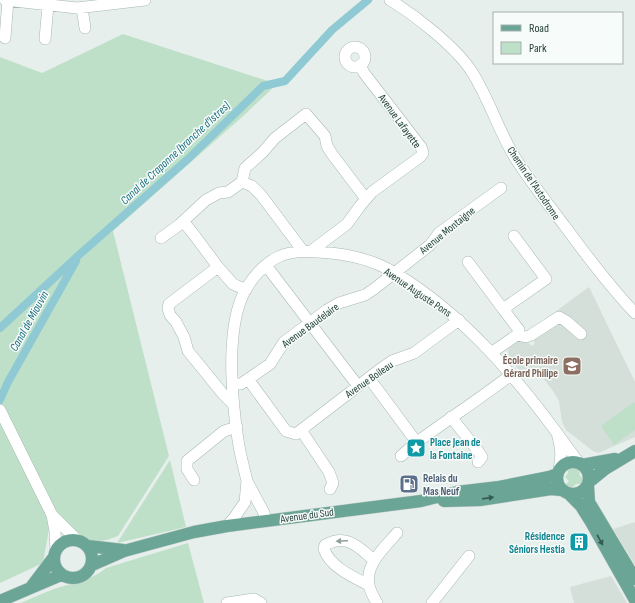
<svg xmlns="http://www.w3.org/2000/svg" width="635" height="603" font-family="'Sofia Sans Condensed',sans-serif">
  <style>
    .built { fill: #d4dfda }
    .green { fill: #bfe0c8 }
    .lines { fill: none; stroke-linecap: round; stroke-linejoin: round }
    .canal { stroke: #8ec9d4; stroke-width: 8 }
    .minor-casing { stroke: #a8b8b2; stroke-width: 12 }
    .major-casing { stroke: #c2cac8; stroke-width: 13 }
    .minor { stroke: #fff; stroke-width: 11 }
    .major { stroke: #6aa596; stroke-width: 12 }
    .oneway { fill: #365b51 }
    .oneway2 { fill: #92a09c }
    .labels { text-anchor: middle; stroke-width: 3; stroke-linejoin: round; paint-order: stroke }
    .street-label { font-size: 11px; fill: #24423a; stroke: #f7fbf9 }
    .education-label { font-size: 11px; font-weight: bold; fill: #785e54; stroke: #f7fbf9; text-anchor: end }
    .culture-label { font-size: 11px; font-weight: bold; fill: #0d838f; stroke: #f7fbf9; text-anchor: start }
    .service-label { font-size: 11px; font-weight: bold; fill: #4e5e75; stroke: #f7fbf9; text-anchor: start }
    .water-label { font-size: 12px; font-style: italic; fill: #1c6f80; stroke: #f7fbf9 }
  </style>
  <rect width="100%" height="100%" fill="#e6efeb"/>
  <!-- built -->
  <path class="built" d="M589,287L635,382V437L598,453L593,451L566,430L562,422L559,401L553,391L544,379L519,370L509,358L508,352L509,347L514,342L521,341L527,342L532,346L535,343L529,331Z
    M635,522V565L613,529Z
    M611,576L627,603H574L570,587Z"/>
  <!-- green -->
  <path class="green" d="M123,34L277,84L242,117L113,231L169,456L118,536C110,539 100,543 90,540C79,537 59,513 50,504L49,529L43,563L0,583V57L42,73Z
    M634,402L635,404V430L614,445L601,426Z
    M170,460L186,527L117,543Z
    M571,467L579,469L580,476L584,478L583,484H576L571,489L566,487V484L569,481L565,477L568,473L567,468Z
    M188,543L204,603H21C32,598 43,593 54,589C71,583 91,581 106,568Z"/>
  <g class="lines">
    <!-- canal -->
    <path class="canal" d="M0,328L80,254L189,158L263,86L285,81L332,30L368,0
      M0,400L8,382L76,261"/>
    <defs>
      <path id="minor" d="M5,0L77,8L145,0
        M390,0C416,16 456,47 472,72C489,99 498,129 514,156C529,180 547,203 564,225C586,255 609,286 635,313
        M82,8L85,28
        M5,38L8,0
        M45,39L48,5
        M345 57a10 10 0 1 1 20 0a10 10 0 1 1-20 0Z
        M183,221L195,236L218,267L233,284L246,290
        M161,238L179,225L206,200L219,193L228,192L242,182
        M303,251L261,195L252,186L242,182L245,168L262,153L275,138L306,114L325,136L327,146L332,154L366,199
        M311,251L347,224L360,206L372,192L420,157L423,153L421,147L364,73L360,65
        M468,262L503,309
        M267,264L268,268L358,386
        M218,267L169,304L168,308L170,315L176,322L184,337L188,351L223,394L234,405
        M517,335L526,337L531,335L559,317L566,321L581,334
        M491,353L517,335L519,330L503,309L546,279L514,236
        M369,378L415,440H420C450,418 482,397 512,374
        M248,379L286,431L296,434L301,430L329,472L333,483L330,489
        M233,384H241L270,364L284,342L327,310L339,303L365,295L374,289L430,245L439,233L501,188
        M0,410L52,515L55,531L56,551
        M451,417L478,451L482,457L478,462
        M301,430L379,370L392,361L414,353L459,320
        M401,456L412,446L415,440
        M559,469C562,456 561,447 557,433L579,463
        M194,480L187,469V461L224,431L237,427
        M247,481C244,468 240,454 238,440C232,401 227,343 239,305C245,286 260,266 278,257C290,251 304,251 317,252C343,253 372,259 395,273C461,313 512,372 557,433
        M52,515L77,540
        M227,526L234,518L245,502L247,481L264,513L266,520
        M369,585C353,577 330,567 324,549L325,545C347,533 358,547 374,560
        M227,603L254,599L261,603
        M377,603C374,598 370,591 369,585C365,564 385,547 397,533
        M432,603L469,556"/>
      <path id="major" d="M557 478a16 16 0 1 1 32 0a16 16 0 1 1-32 0Z
        M582,465L615,459
        M589,482L605,469L635,451
        M588,486L589,502L635,579
        M569,494L581,506L591,522L635,600
        M444,501L480,500L551,489L561,490
        M54 559a19 19 0 1 1 38 0a19 19 0 1 1-38 0Z
        M88,546L123,550
        M92,565L124,551L194,532L227,526L421,501L457,492L499,487L549,477L557,474
        M32,586L54,557
        M0,601L61,575"/>
    </defs>
    <!-- minor casing -->
    <use href="#minor" class="minor-casing"/>
    <!-- major casing -->
    <use href="#major" class="major-casing"/>
    <!-- minor -->
    <use href="#minor" class="minor"/>
    <!-- major -->
    <use href="#major" class="major"/>
  </g>
  <!-- one-way arrows -->
  <defs><path id="oneway-solid" d="M-6-.8H1V-3.2L6.5 0L1 3.2V.8H-6Z"/></defs>
  <g class="oneway">
    <use href="#oneway-solid" transform="translate(488 498) rotate(-8)"/>
    <use href="#oneway-solid" transform="translate(600 540) rotate(61)"/>
  </g>
  <use class="oneway2" href="#oneway-solid" transform="translate(342 541) rotate(177)"/>
  <!-- icons -->
  <defs>
    <symbol id="school-square" viewBox="-11 -11 22 22"><rect x="-9" y="-9" width="18" height="18" rx="4" fill="#8d6e63" stroke="#f7fbf9"/><path d="M0-5L7-2L0 1L-7-2ZM-4 1L0 2.5L4 1V4Q0 6-4 4Z" fill="#fff"/></symbol>
    <symbol id="sight-square" viewBox="-11 -11 22 22"><rect x="-9" y="-9" width="18" height="18" rx="4" fill="#0f9aa8" stroke="#f7fbf9"/><path d="M0-6L1.8-2.2L6-1.7L2.9 1.2L3.7 5.4L0 3.3L-3.7 5.4L-2.9 1.2L-6-1.7L-1.8-2.2Z" fill="#fff"/></symbol>
    <symbol id="fuel-square" viewBox="-11 -11 22 22"><rect x="-9" y="-9" width="18" height="18" rx="4" fill="#5c6f8a" stroke="#f7fbf9"/><path d="M-5.5-6h7V0h2V4h1.3V-2.5L3-4.5l.8-.8L6-3V5H2.5V1h-1V6h-7ZM-4.2-4.7v3.2H.2V-4.7Z" fill="#fff"/></symbol>
    <symbol id="building-square" viewBox="-11 -11 22 22"><rect x="-9" y="-9" width="18" height="18" rx="4" fill="#0f9aa8" stroke="#f7fbf9"/><path d="M-4-6H4V6H1V3H-1V6H-4ZM-2.5-4.3h1.7v1.8h-1.7ZM.8-4.3h1.7v1.8H.8ZM-2.5-1h1.7V.8h-1.7ZM.8-1h1.7V.8H.8Z" fill="#fff"/></symbol>
  </defs>
  <g fill-rule="evenodd">
    <use href="#school-square" x="561" y="355" width="22" height="22"/>
    <use href="#sight-square" x="405" y="437" width="22" height="22"/>
    <use href="#fuel-square" x="398" y="473" width="22" height="22"/>
    <use href="#building-square" x="568" y="531" width="22" height="22"/>
  </g>
  <g class="labels">
    <!-- street labels -->
    <g class="street-label">
      <text transform="translate(400 121) rotate(54)" y="4">Avenue Lafayette</text>
      <text transform="translate(534 183) rotate(56)" y="4">Chemin de l'Autodrome</text>
      <text transform="translate(447 230) rotate(-39)" y="4">Avenue Montaigne</text>
      <text transform="translate(418 292) rotate(34)" y="4">Avenue Auguste Pons</text>
      <text transform="translate(310 325) rotate(-36)" y="4">Avenue Baudelaire</text>
      <text transform="translate(369 379) rotate(-35)" y="4">Avenue Boileau</text>
      <text transform="translate(307 515) rotate(-8)" y="4">Avenue du Sud</text>
    </g>
    <!-- education labels -->
    <g class="education-label">
      <text x="558" y="364">École primaire<tspan x="558" dy="13">Gérard Philipe</tspan></text>
    </g>
    <!-- culture labels -->
    <g class="culture-label">
      <text x="430" y="446">Place Jean de<tspan x="430" dy="13">la Fontaine</tspan></text>
      <text x="565" y="540" text-anchor="end">Résidence<tspan x="565" dy="13">Séniors Hestia</tspan></text>
    </g>
    <!-- service labels -->
    <g class="service-label">
      <text x="423" y="482">Relais du<tspan x="423" dy="13">Mas Neuf</tspan></text>
    </g>
    <!-- water labels -->
    <g class="water-label">
      <text transform="translate(175 153) rotate(-43)" y="4">Canal de Craponne (branche d'Istres)</text>
      <text transform="translate(29 321) rotate(-61)" y="4">Canal de Miouvin</text>
    </g>
  </g>
  <!-- legend -->
  <rect x="493" y="12" width="130" height="52" fill="#f7fbf9" stroke="#a3b1ad"/>
  <rect x="501" y="25" width="20" height="6" fill="#6aa596" stroke="#a3b1ad"/>
  <text x="529" y="32" font-size="12" fill="#24423a">Road</text>
  <rect x="501" y="42" width="20" height="12" fill="#bfe0c8" stroke="#a3b1ad"/>
  <text x="529" y="52" font-size="12" fill="#24423a">Park</text>
</svg>
